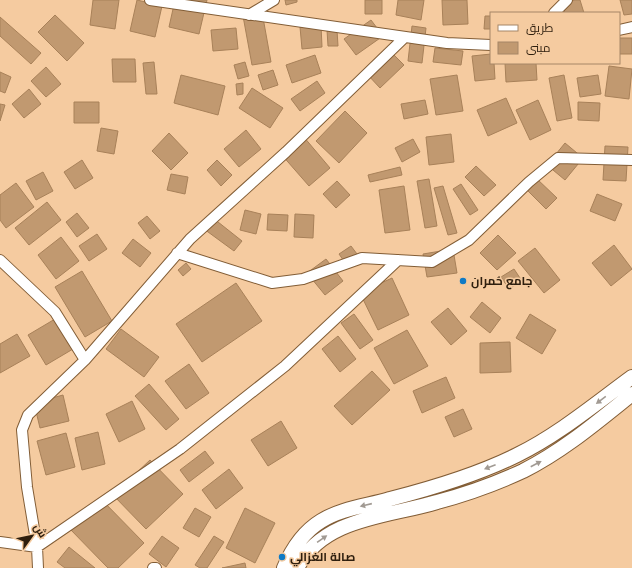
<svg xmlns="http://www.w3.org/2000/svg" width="632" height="568" font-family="Lato,Cairo,sans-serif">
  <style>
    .building { fill: #c19970; stroke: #a88159 }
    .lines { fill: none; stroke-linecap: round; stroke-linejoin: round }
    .minor-casing { stroke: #825d36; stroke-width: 12 }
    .secondary-casing { stroke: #825d36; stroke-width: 16 }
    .minor { stroke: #fff; stroke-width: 10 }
    .secondary { stroke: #fff; stroke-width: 14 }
    .oneway { fill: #a19a93 }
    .poi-dot { fill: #0f7ac5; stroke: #f5cba0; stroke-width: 1.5 }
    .labels { text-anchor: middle; stroke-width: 3; stroke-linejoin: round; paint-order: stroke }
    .poi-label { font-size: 12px; font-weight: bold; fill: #2f1f0e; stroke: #f5cba0; text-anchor: start }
  </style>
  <rect width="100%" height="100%" fill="#f5cba0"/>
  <!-- building -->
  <path class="building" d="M93,0H119L115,29L90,25Z
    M137,0L162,6L155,37L130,31Z
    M175,0H207L199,34L169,27Z
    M285,0H297V2L286,5Z
    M365,0H382V14H365Z
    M398,0H424L421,20L396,15Z
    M442,0H467L468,24L443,25Z
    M575,0H580L584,13H565L562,4Z
    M620,0H632V14L624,15Z
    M262,12L271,62L252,65L243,16Z
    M55,15L84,43L67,61L38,32Z
    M485,16H491V29H484Z
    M0,17L41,53L31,64L0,36Z
    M371,20L383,36L356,55L344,39Z
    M321,25L322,47L302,49L300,27Z
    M412,26L426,28L422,63L408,61Z
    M236,28L238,49L213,51L211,30Z
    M327,30H337L338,46H328Z
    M619,38H632V54H619Z
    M435,48L463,51L461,65L433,62Z
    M390,51L404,65L380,88L367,74Z
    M491,54V63H494L495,79L475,81L472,56Z
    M315,55L321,73L292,83L286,65Z
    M112,59H135L136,82H113Z
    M154,62L157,94H146L143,63Z
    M245,62L249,76L238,79L234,65Z
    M505,63H536L537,80L506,82Z
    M609,66L632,69L629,99L605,96Z
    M46,67L61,84L46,97L31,81Z
    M273,70L278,85L263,90L258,75Z
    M0,72L11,77L5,93L0,91Z
    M181,75L225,86L218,115L174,103Z
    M457,75L463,111L436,115L430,79Z
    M564,75L572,118L557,121L549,78Z
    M598,75L601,94L580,97L577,78Z
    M317,81L325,93L300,111L291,99Z
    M243,83V94L237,95L236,84Z
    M252,88L283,108L270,128L239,108Z
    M29,89L41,104L24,118L12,104Z
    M506,98L517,123L488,136L477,110Z
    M425,100L428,114L404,119L401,104Z
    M538,100L551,130L530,140L516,110Z
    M74,102H99V123H74Z
    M578,102L600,103L599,121L578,120Z
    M0,104L5,105L0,121Z
    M345,111L367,133L339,163L316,141Z
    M101,128L118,131L114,154L97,151Z
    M246,130L261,149L239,167L224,149Z
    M169,133L188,153L171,170L152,151Z
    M451,134L454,162L429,165L426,137Z
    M303,136L330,168L309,186L281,154Z
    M413,139L420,152L402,162L395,148Z
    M565,143L583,158L565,180L547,165Z
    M605,146L628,147L626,181L603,180Z
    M82,160L93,178L75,189L64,172Z
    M217,160L232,175L221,186L207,170Z
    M476,166L496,185L484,196L465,177Z
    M400,167L402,175L370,182L368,175Z
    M43,172L53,191L36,200L26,181Z
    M171,174L188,177L185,194L167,190Z
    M536,178L557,198L546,209L526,189Z
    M429,179L437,226L425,228L417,181Z
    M337,181L350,195L336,208L323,194Z
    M16,183L34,207L6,228L0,220V195Z
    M461,184L478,210L470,215L453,189Z
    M404,186L410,230L385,233L379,190Z
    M443,186L457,233L448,235L434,188Z
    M597,194L622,204L615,221L590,211Z
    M47,202L61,220L29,245L15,228Z
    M245,210L261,214L256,234L240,230Z
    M77,213L89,228L77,237L66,222Z
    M268,214L288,215L287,231L267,230Z
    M295,214L314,215L313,238L294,237Z
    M147,216L160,231L150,239L138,223Z
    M213,218L242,241L234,251L204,229Z
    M97,234L107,249L89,261L79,246Z
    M498,235L516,253L497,270L480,253Z
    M61,237L79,261L56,279L38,255Z
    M133,239L151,253L140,267L122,253Z
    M614,245L632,269L611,286L592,263Z
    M351,246L360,258L348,267L339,254Z
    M535,248L560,280L544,293L518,261Z
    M453,249L457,273L427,277L423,254Z
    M326,259L343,281L325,295L307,273Z
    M186,263L191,269L183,276L178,270Z
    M514,269L522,281L509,289L501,277Z
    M82,271L112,321L85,337L55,287Z
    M392,278L409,315L378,330L360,293Z
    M236,283L262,321L202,362L176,324Z
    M482,302L501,318L490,333L470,317Z
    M448,308L467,331L451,345L431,322Z
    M354,314L373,340L360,349L341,323Z
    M530,314L556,330L542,354L516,338Z
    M55,319L73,349L46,365L28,335Z
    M121,329L159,357L144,377L106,349Z
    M407,330L428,366L394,384L374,348Z
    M17,334L30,356L0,373V344Z
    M338,336L356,359L340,372L322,349Z
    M510,342L511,372L480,373V343Z
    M189,364L209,393L186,409L165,381Z
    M372,371L390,390L352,425L334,406Z
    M446,377L455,398L422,413L413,391Z
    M149,384L179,419L166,430L135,396Z
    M63,395L69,421L40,428L34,403Z
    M132,401L145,429L119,442L106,414Z
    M463,409L472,429L454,437L445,417Z
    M281,421L297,448L268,466L251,440Z
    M98,432L105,464L82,470L75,438Z
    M66,433L75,467L46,475L37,441Z
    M205,451L214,463L189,482L180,470Z
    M150,460L183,494L146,529L113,495Z
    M229,469L243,488L216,509L202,490Z
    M100,498L144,543L118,568H108L69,528Z
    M195,508L211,517L199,537L183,528Z
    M245,508L275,523L255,563L226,548Z
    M162,536L179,548L166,567L149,554Z
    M214,536L224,542L207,568H200L195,565Z
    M69,547L95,568H65L57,562Z
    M245,563L246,568H222Z"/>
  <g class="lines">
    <defs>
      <path id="minor" d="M150,0L447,43L491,45
        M554,13L567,0
        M249,15L274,0
        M619,30L632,27
        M177,253L272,283L303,279L362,258L432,262L469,240L529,182L558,158L632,160
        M0,260L55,312L85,360
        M0,542L37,547L180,449L285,366L398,260
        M38,568L37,547L27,487L22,430L28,415L85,360L190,239L286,152L405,37
        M153,568H156"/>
      <path id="secondary" d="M284,568C292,549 303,532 321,521C342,508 367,506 390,499C433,488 477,475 517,455C558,435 595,404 632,377
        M297,568C324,517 388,517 437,502C467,494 495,484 523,471C563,451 597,422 632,394"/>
    </defs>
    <!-- minor casing -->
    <use href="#minor" class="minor-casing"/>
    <!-- secondary casing -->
    <use href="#secondary" class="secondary-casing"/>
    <!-- minor -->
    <use href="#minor" class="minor"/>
    <!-- secondary -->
    <use href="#secondary" class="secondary"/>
  </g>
  <!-- one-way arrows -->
  <defs><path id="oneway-solid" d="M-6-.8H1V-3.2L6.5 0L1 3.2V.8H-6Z"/></defs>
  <g class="oneway">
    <use href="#oneway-solid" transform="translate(601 400) rotate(143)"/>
    <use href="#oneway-solid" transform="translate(536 464) rotate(-28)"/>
    <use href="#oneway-solid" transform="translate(490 467) rotate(159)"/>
    <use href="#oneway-solid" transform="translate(366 505) rotate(167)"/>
    <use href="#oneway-solid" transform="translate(322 539) rotate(-35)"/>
  </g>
  <!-- markers -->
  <g class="poi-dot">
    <circle cx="463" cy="281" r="4"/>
    <circle cx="282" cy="557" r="4"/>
  </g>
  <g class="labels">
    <!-- poi labels -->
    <g class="poi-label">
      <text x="471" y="285">جامع حُمران</text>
      <text x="290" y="561">صالة الغزالي</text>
    </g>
  </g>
  <!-- legend -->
  <rect x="490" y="12" width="130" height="52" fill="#f5cba0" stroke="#a68666"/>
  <rect x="498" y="25" width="20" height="6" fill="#ffffff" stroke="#a68666"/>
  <text x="526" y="32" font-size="12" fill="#2f1f0e">طريق</text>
  <rect x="498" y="42" width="20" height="12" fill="#c19970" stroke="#a68666"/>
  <text x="526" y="52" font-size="12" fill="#2f1f0e">مبنى</text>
  <!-- north arrow -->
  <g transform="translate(32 536) rotate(57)" stroke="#f5cba0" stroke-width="3" paint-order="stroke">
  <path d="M0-3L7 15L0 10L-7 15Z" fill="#2f1f0e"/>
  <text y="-6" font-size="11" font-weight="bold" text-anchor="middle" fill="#2f1f0e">ش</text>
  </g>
</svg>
